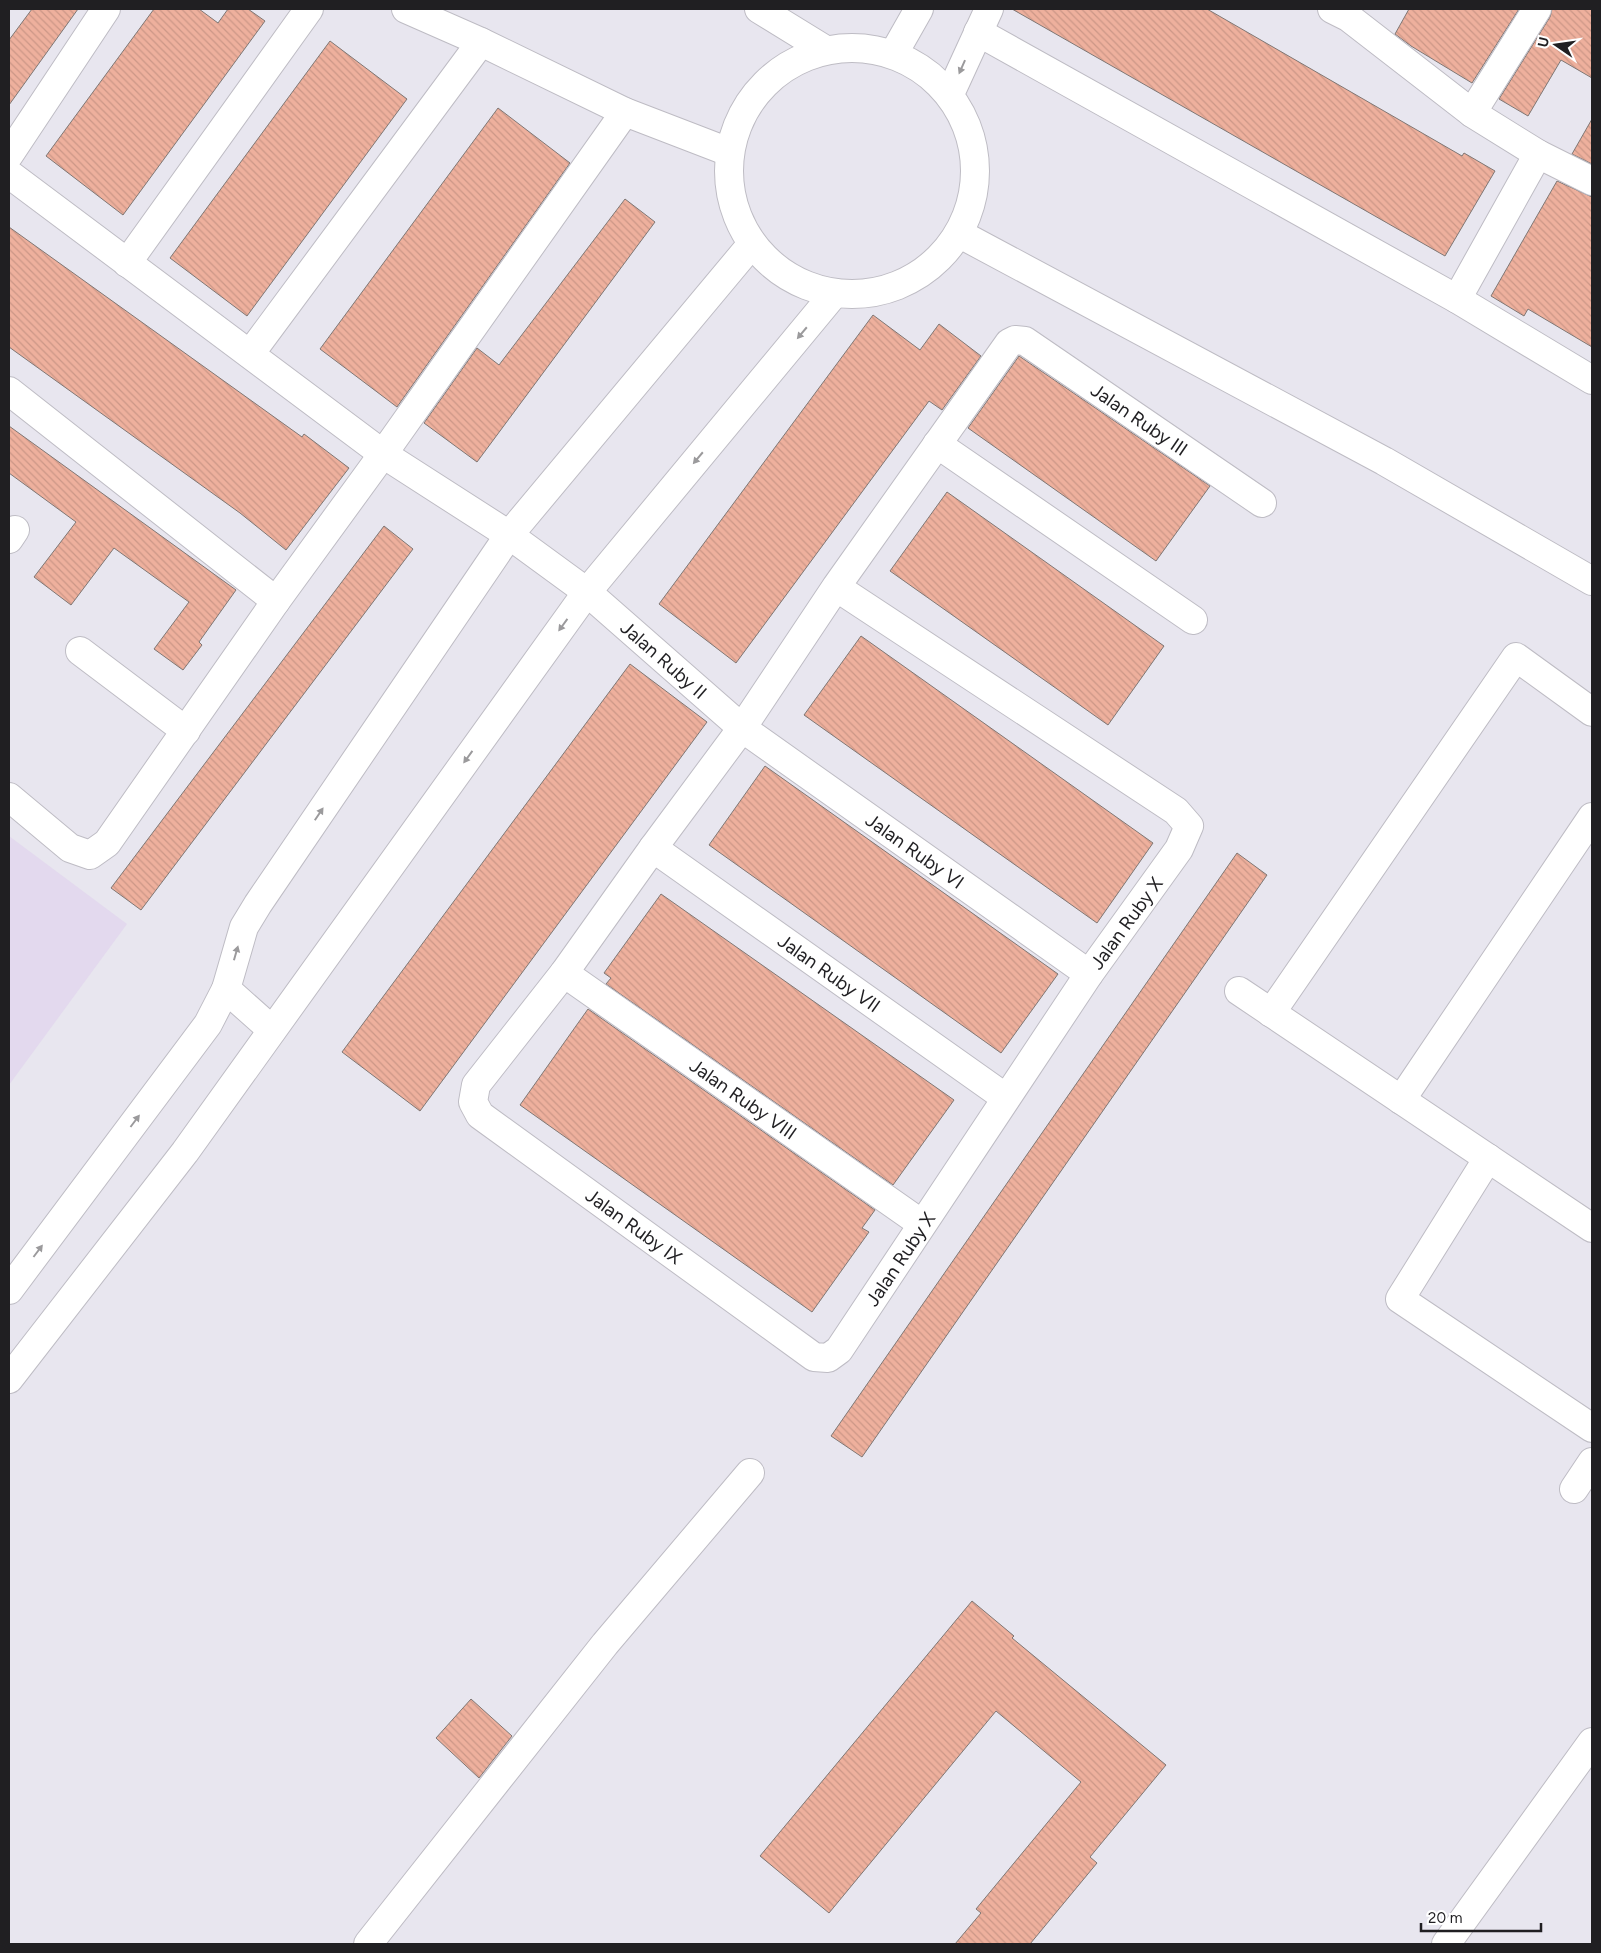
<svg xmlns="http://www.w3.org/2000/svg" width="1601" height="1953" font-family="Figtree,sans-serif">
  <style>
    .commercial { fill: #e3d9ee }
    .building { fill: url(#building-back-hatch); stroke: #7f7774 }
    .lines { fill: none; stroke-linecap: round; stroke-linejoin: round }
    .minor-casing { stroke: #bebcc4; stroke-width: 30 }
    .minor { stroke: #fff; stroke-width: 28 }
    .oneway { fill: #9b9a9c }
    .labels { text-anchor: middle; stroke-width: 4; stroke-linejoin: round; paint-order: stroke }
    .street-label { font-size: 19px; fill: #201f22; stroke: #fff }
  </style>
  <defs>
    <pattern id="building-back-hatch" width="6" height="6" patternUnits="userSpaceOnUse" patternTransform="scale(1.25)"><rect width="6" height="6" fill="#eeb09d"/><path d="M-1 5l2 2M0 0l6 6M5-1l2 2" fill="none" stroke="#cc9787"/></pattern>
  </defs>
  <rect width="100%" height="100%" fill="#e8e6ef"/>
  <!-- commercial -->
  <path class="commercial" d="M9,836L127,924L9,1085Z"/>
  <!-- building -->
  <path class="building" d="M32,9H78L9,105V40Z
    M154,9H199L218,23L228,9H248L265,21L123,215L46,156Z
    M1012,9H1207L1462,156L1464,153L1495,171L1445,256Z
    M1409,9H1519L1472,83L1411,46L1395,34Z
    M1552,9H1592V78L1561,60L1528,116L1499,99L1550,17Z
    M330,41L407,99L247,316L170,258Z
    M498,108L570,163L397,407L320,349Z
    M1592,119V164L1572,154Z
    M1557,181L1592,197V347L1528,309L1524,316L1491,296Z
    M625,199L655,222L477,462L424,423L477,348L499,365Z
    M9,227L302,437L304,434L349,468L286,550L240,513L9,347Z
    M873,315L920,350L939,324L981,356L942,410L929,401L736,663L659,604Z
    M1019,356L1210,486L1156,561L968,428Z
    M9,426L236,590L199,642L202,645L183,670L154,649L189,602L114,548L71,605L34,577L76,522L9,473Z
    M947,492L1164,646L1108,725L890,571Z
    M384,526L413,549L141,910L111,888Z
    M861,636L1153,843L1097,923L804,715Z
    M630,664L707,722L420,1111L342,1052Z
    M765,766L1058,974L1001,1053L709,845Z
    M1237,853L1267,875L862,1457L831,1436Z
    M661,894L954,1100L893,1185L606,984L611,978L604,973Z
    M588,1009L875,1210L862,1228L869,1232L812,1312L520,1105Z
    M972,1601L1014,1636L1012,1638L1166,1765L1090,1857L1097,1863L1030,1944H955L981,1913L976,1909L1081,1782L996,1711L829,1913L760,1856Z
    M471,1699L512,1736L479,1778L436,1738Z"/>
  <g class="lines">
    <defs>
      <g id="minor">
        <path d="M406,9L481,42L625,112L729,152"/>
        <path d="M759,9L824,49"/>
        <path d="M1332,9L1348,17L1472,113L1538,154L1592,181"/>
        <path d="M978,32L1457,299L1592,380"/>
        <circle cx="852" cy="171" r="123"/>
        <path d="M894,53L919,9"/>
        <path d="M950,94L989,9"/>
        <path d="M1472,113L1537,9"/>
        <path d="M9,155L106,9"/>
        <path id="s1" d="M9,174L383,454L509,535L587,592L742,728L1089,974"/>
        <path d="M960,234L1384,461L1592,581"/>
        <path d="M127,263L309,9"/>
        <path d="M1457,299L1538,154"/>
        <path d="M250,354L481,42"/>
        <path d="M9,391L276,601"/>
        <path d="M937,444L1193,620"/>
        <path d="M9,539L15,530"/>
        <path id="s2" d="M836,587L1176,811L1189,826L1179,849L1089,974L839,1350L828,1358L814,1357L480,1115L473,1102L476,1085L564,973L653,848L742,728L836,587L1009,343L1015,340L1025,341L1262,503"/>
        <path d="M80,651L186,731"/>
        <path d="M9,797L70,848L90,855L107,843L276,601L383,454L625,112"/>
        <path id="s3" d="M653,848L1006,1098"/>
        <path id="s4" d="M564,973L922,1224"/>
        <path d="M226,989L272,1030"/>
        <path d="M1239,991L1592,1228"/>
        <path d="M1271,1013L1516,657L1592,712"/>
        <path d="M1401,1100L1592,817"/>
        <path d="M1488,1158L1400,1299L1592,1428"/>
        <path d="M9,1290L208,1024L226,989L244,927L258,904L509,535L751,245"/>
        <path d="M9,1379L185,1152L587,592L833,295"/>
        <path d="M1574,1489L1592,1462"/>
        <path d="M368,1944L605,1644L750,1473"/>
        <path d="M1446,1944L1592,1742"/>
      </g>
    </defs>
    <!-- minor casing -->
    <use href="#minor" class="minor-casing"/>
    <!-- minor -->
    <use href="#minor" class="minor"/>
  </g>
  <!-- one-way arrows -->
  <defs><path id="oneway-solid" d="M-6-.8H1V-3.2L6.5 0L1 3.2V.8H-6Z" transform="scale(1.25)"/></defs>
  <g class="oneway">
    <use href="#oneway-solid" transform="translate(962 67) rotate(114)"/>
    <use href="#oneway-solid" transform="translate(802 333) rotate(130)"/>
    <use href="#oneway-solid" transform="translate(698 458) rotate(130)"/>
    <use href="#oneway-solid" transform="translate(563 625) rotate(126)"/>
    <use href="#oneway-solid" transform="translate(468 757) rotate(126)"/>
    <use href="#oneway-solid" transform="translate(319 814) rotate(-56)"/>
    <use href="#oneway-solid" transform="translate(236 953) rotate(-74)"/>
    <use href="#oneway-solid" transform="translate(135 1121) rotate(-53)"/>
    <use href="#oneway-solid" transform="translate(38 1251) rotate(-53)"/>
  </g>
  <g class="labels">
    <!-- street labels -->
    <g class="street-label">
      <text dy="7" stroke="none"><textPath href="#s2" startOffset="2599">Jalan Ruby III</textPath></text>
      <text dy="7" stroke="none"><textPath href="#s1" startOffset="816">Jalan Ruby II</textPath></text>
      <text dy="7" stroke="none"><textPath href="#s1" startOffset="1132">Jalan Ruby VI</textPath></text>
      <text transform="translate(1126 923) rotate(-54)" y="7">Jalan Ruby X</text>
      <text dy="7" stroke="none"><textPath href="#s3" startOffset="216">Jalan Ruby VII</textPath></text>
      <text dy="7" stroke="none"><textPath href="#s4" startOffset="219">Jalan Ruby VIII</textPath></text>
      <text transform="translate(634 1226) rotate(36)" y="7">Jalan Ruby IX</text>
      <text transform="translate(900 1259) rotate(-56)" y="7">Jalan Ruby X</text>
    </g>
  </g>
  <!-- border -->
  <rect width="1601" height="1953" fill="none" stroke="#201f22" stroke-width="20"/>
  <!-- north arrow -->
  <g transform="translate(1556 45) rotate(283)" stroke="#ffffff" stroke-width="4" paint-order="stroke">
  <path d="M0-4L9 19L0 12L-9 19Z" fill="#201f22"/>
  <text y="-8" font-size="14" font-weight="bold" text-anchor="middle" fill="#201f22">U</text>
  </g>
  <!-- scale -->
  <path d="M1421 1923v8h120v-8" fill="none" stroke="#201f22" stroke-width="2.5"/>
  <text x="1428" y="1923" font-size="15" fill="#201f22" stroke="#ffffff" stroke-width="4" paint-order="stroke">20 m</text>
</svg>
